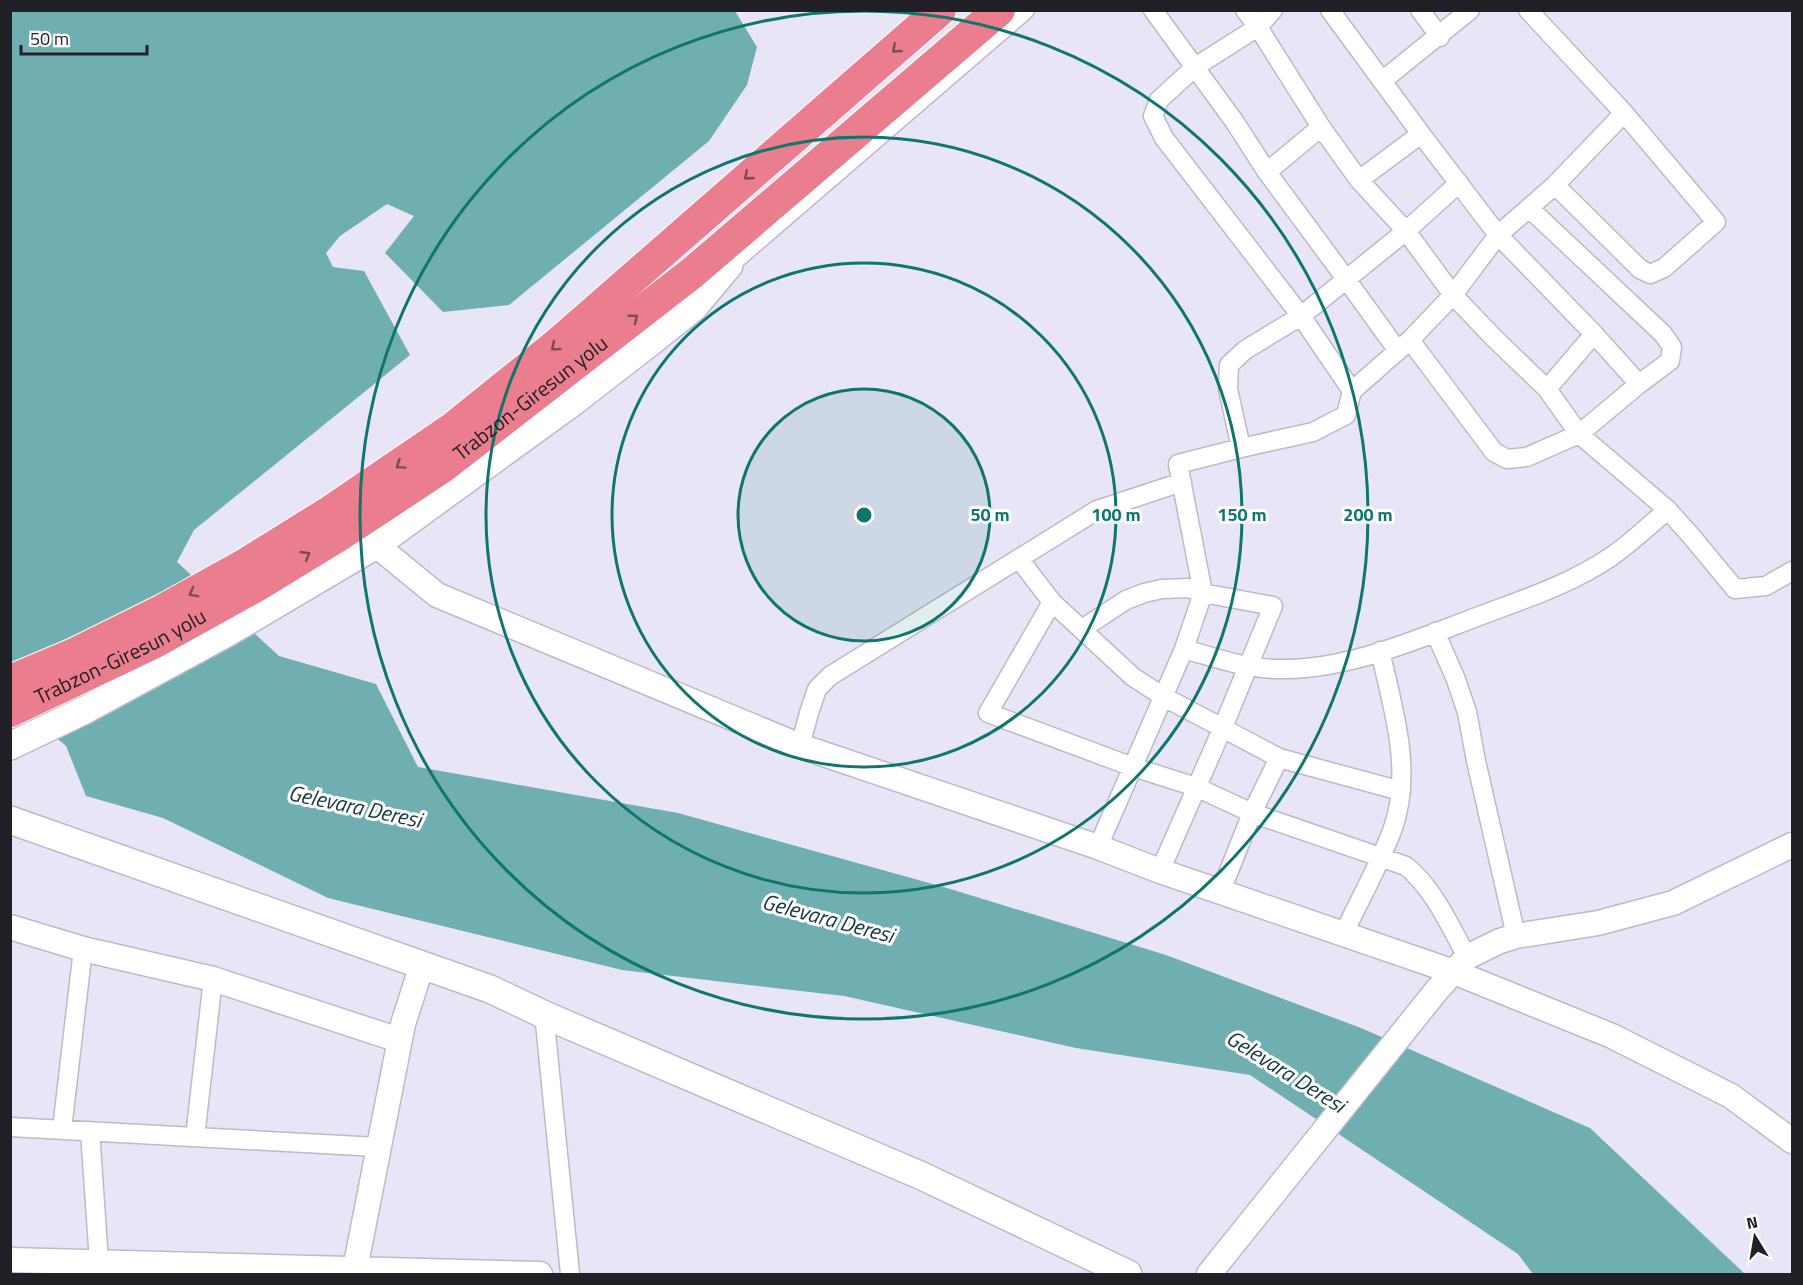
<svg xmlns="http://www.w3.org/2000/svg" width="1803" height="1285" font-family="'Titillium Web',sans-serif">
  <style>
    .water { fill: #6fafb2 }
    .lines { fill: none; stroke-linecap: round; stroke-linejoin: round }
    .minor-casing { stroke: #bdb9cb; stroke-width: 21 }
    .tertiary-casing { stroke: #bdb9cb; stroke-width: 27 }
    .secondary-casing { stroke: #bdb9cb; stroke-width: 30 }
    .trunk-casing { stroke: #fff; stroke-width: 34 }
    .minor { stroke: #fff; stroke-width: 18 }
    .tertiary { stroke: #fff; stroke-width: 24 }
    .secondary { stroke: #fff; stroke-width: 27 }
    .trunk { stroke: #ea7e8e; stroke-width: 32 }
    .oneway { stroke: #7c4a55 }
    .ring { fill: none; stroke: #0f766e; stroke-width: 3 }
    .labels { text-anchor: middle; stroke-width: 6; stroke-linejoin: round; paint-order: stroke }
    .street-label { font-size: 21px; fill: #222027; stroke: #fff }
    .water-label { font-size: 22px; font-style: italic; fill: #18383a; stroke: #fff }
    .centre { fill: #0f766e; stroke: #fff; stroke-width: 3 }
    .ring-label { font-size: 18px; text-anchor: middle; font-weight: bold; fill: #0f766e; stroke: #fff; stroke-width: 6; stroke-linejoin: round; paint-order: stroke }
  </style>
  <rect width="100%" height="100%" fill="#e8e5f7"/>
  <!-- water -->
  <path class="water" d="M11,11H735L757,47L747,85L709,141L509,305L443,312L385,253L414,216L387,204L340,236L326,253L333,267L364,271L410,355L194,530L177,562L279,656L376,684L418,767L678,813L947,888L1166,955L1361,1028L1590,1128L1745,1274H1533L1518,1254L1250,1075L1076,1048L844,996L622,970L328,898L163,818L86,796L66,746L11,699Z"/>
  <g class="lines">
    <defs>
      <path id="minor" d="M1153,10L1234,121L1267,172L1346,279L1398,351
        M1245,10L1258,27L1321,127L1359,180L1406,231L1453,295L1494,338L1547,389L1579,434L1668,510L1692,537L1735,589L1766,586L1792,571
        M1273,10L1258,27L1195,67L1159,100L1153,116L1164,138L1301,316L1352,391
        M1330,10L1421,134L1498,235L1594,334L1639,384L1579,434L1527,457L1507,459L1494,452L1410,340
        M1420,10L1440,37
        M1528,10L1624,113L1716,222L1664,268L1650,274L1640,269L1555,185
        M1382,81L1470,10
        M1267,172L1321,127
        M1359,180L1421,134
        M1459,183L1406,231L1301,316L1245,350L1229,365L1228,389L1241,448L1313,432L1346,415L1352,391L1410,340L1453,295L1498,235L1555,185L1624,113
        M1529,208L1663,334L1672,347L1670,361L1639,384
        M729,265L1025,10
        M1547,389L1594,334
        M1019,559L1052,602L1133,677L1164,697L1279,758L1401,791
        M1052,602L988,713L1133,767L1196,787L1252,813L1406,866C1434,889 1450,926 1467,957
        M1082,629L1126,600L1144,593L1162,589L1188,588L1203,593L1273,606L1223,727L1160,871
        M1435,632L1455,677L1467,712L1476,761L1516,936
        M1184,649C1216,658 1243,668 1277,669C1344,671 1413,641 1474,618C1521,600 1570,585 1612,556C1631,543 1649,525 1668,510
        M800,746L809,713L817,689L830,676L1097,510L1182,482
        M1098,847L1184,649L1203,593L1178,464L1241,448
        M1221,891L1252,813L1279,758
        M1344,933C1360,899 1380,864 1393,828C1413,771 1393,708 1380,651
        M547,1016L545,1023L570,1274
        M10,1127L378,1147
        M62,1129L83,949
        M90,1131L99,1262
        M195,1137L213,979"/>
      <path id="tertiary" d="M376,545L437,595L800,746L1098,847L1160,871L1454,972L1612,1036L1731,1096L1792,1141
        M10,927L83,949L213,979L399,1040
        M10,1260L540,1274
        M355,1269L403,1024L422,965
        M1209,1274L1437,990L1467,957L1500,941L1516,936L1598,923L1673,903L1792,845"/>
      <path id="secondary" d="M10,746L85,710L227,633L376,545L573,402L648,344L693,308L729,265L727,242
        M10,820L490,989L547,1016L922,1176L1128,1274"/>
      <g id="trunk">
        <path d="M10,681L72,655L163,610L244,565L331,511L453,428L556,345L940,10"/>
        <path id="s1" d="M10,711L155,642L256,586L341,534L441,468L692,273L999,10"/>
      </g>
    </defs>
    <!-- minor casing -->
    <use href="#minor" class="minor-casing"/>
    <!-- tertiary casing -->
    <use href="#tertiary" class="tertiary-casing"/>
    <!-- secondary casing -->
    <use href="#secondary" class="secondary-casing"/>
    <!-- trunk casing -->
    <use href="#trunk" class="trunk-casing"/>
    <!-- minor -->
    <use href="#minor" class="minor"/>
    <!-- tertiary -->
    <use href="#tertiary" class="tertiary"/>
    <!-- secondary -->
    <use href="#secondary" class="secondary"/>
    <!-- trunk -->
    <use href="#trunk" class="trunk"/>
  </g>
  <!-- one-way arrows -->
  <defs><path id="oneway-chevron" d="M-2-3.5L2.5 0L-2 3.5" fill="none" stroke-width="1.6" stroke-linecap="round" stroke-linejoin="round" transform="scale(1.5)"/></defs>
  <g class="oneway">
    <use href="#oneway-chevron" transform="translate(896 49) rotate(139)"/>
    <use href="#oneway-chevron" transform="translate(748 176) rotate(139)"/>
    <use href="#oneway-chevron" transform="translate(634 318) rotate(-38)"/>
    <use href="#oneway-chevron" transform="translate(555 347) rotate(140)"/>
    <use href="#oneway-chevron" transform="translate(400 465) rotate(146)"/>
    <use href="#oneway-chevron" transform="translate(306 555) rotate(-31)"/>
    <use href="#oneway-chevron" transform="translate(193 593) rotate(151)"/>
  </g>
  <!-- distance rings -->
  <circle cx="864" cy="515" r="126" fill="#0f766e" fill-opacity=".12"/>
  <g class="ring">
    <circle cx="864" cy="515" r="126"/>
    <circle cx="864" cy="515" r="252"/>
    <circle cx="864" cy="515" r="378"/>
    <circle cx="864" cy="515" r="504"/>
  </g>
  <g class="labels">
    <!-- street labels -->
    <g class="street-label">
      <text dy="7" stroke="none"><textPath href="#s1" startOffset="609">Trabzon-Giresun yolu</textPath></text>
      <text dy="7" stroke="none"><textPath href="#s1" startOffset="123">Trabzon-Giresun yolu</textPath></text>
    </g>
    <!-- water labels -->
    <g class="water-label">
      <text transform="translate(355 806) rotate(12)" y="8">Gelevara Deresi</text>
      <text transform="translate(828 918) rotate(15)" y="8">Gelevara Deresi</text>
      <text transform="translate(1286 1071) rotate(32)" y="8">Gelevara Deresi</text>
    </g>
  </g>
  <circle cx="864" cy="515" r="9" class="centre"/>
  <g class="ring-label">
    <text x="990" y="521">50 m</text>
    <text x="1116" y="521">100 m</text>
    <text x="1242" y="521">150 m</text>
    <text x="1368" y="521">200 m</text>
  </g>
  <!-- border -->
  <rect width="1803" height="1285" fill="none" stroke="#222027" stroke-width="24"/>
  <!-- north arrow -->
  <g transform="translate(1755 1237) rotate(349)" stroke="#ffffff" stroke-width="4.5" paint-order="stroke">
  <path d="M0-4.5L10 22L0 15L-10 22Z" fill="#222027"/>
  <text y="-9" font-size="16" font-weight="bold" text-anchor="middle" fill="#222027">N</text>
  </g>
  <!-- scale -->
  <path d="M21 45v9h126v-9" fill="none" stroke="#222027" stroke-width="3"/>
  <text x="30" y="45" font-size="18" fill="#222027" stroke="#ffffff" stroke-width="4.5" paint-order="stroke">50 m</text>
</svg>
